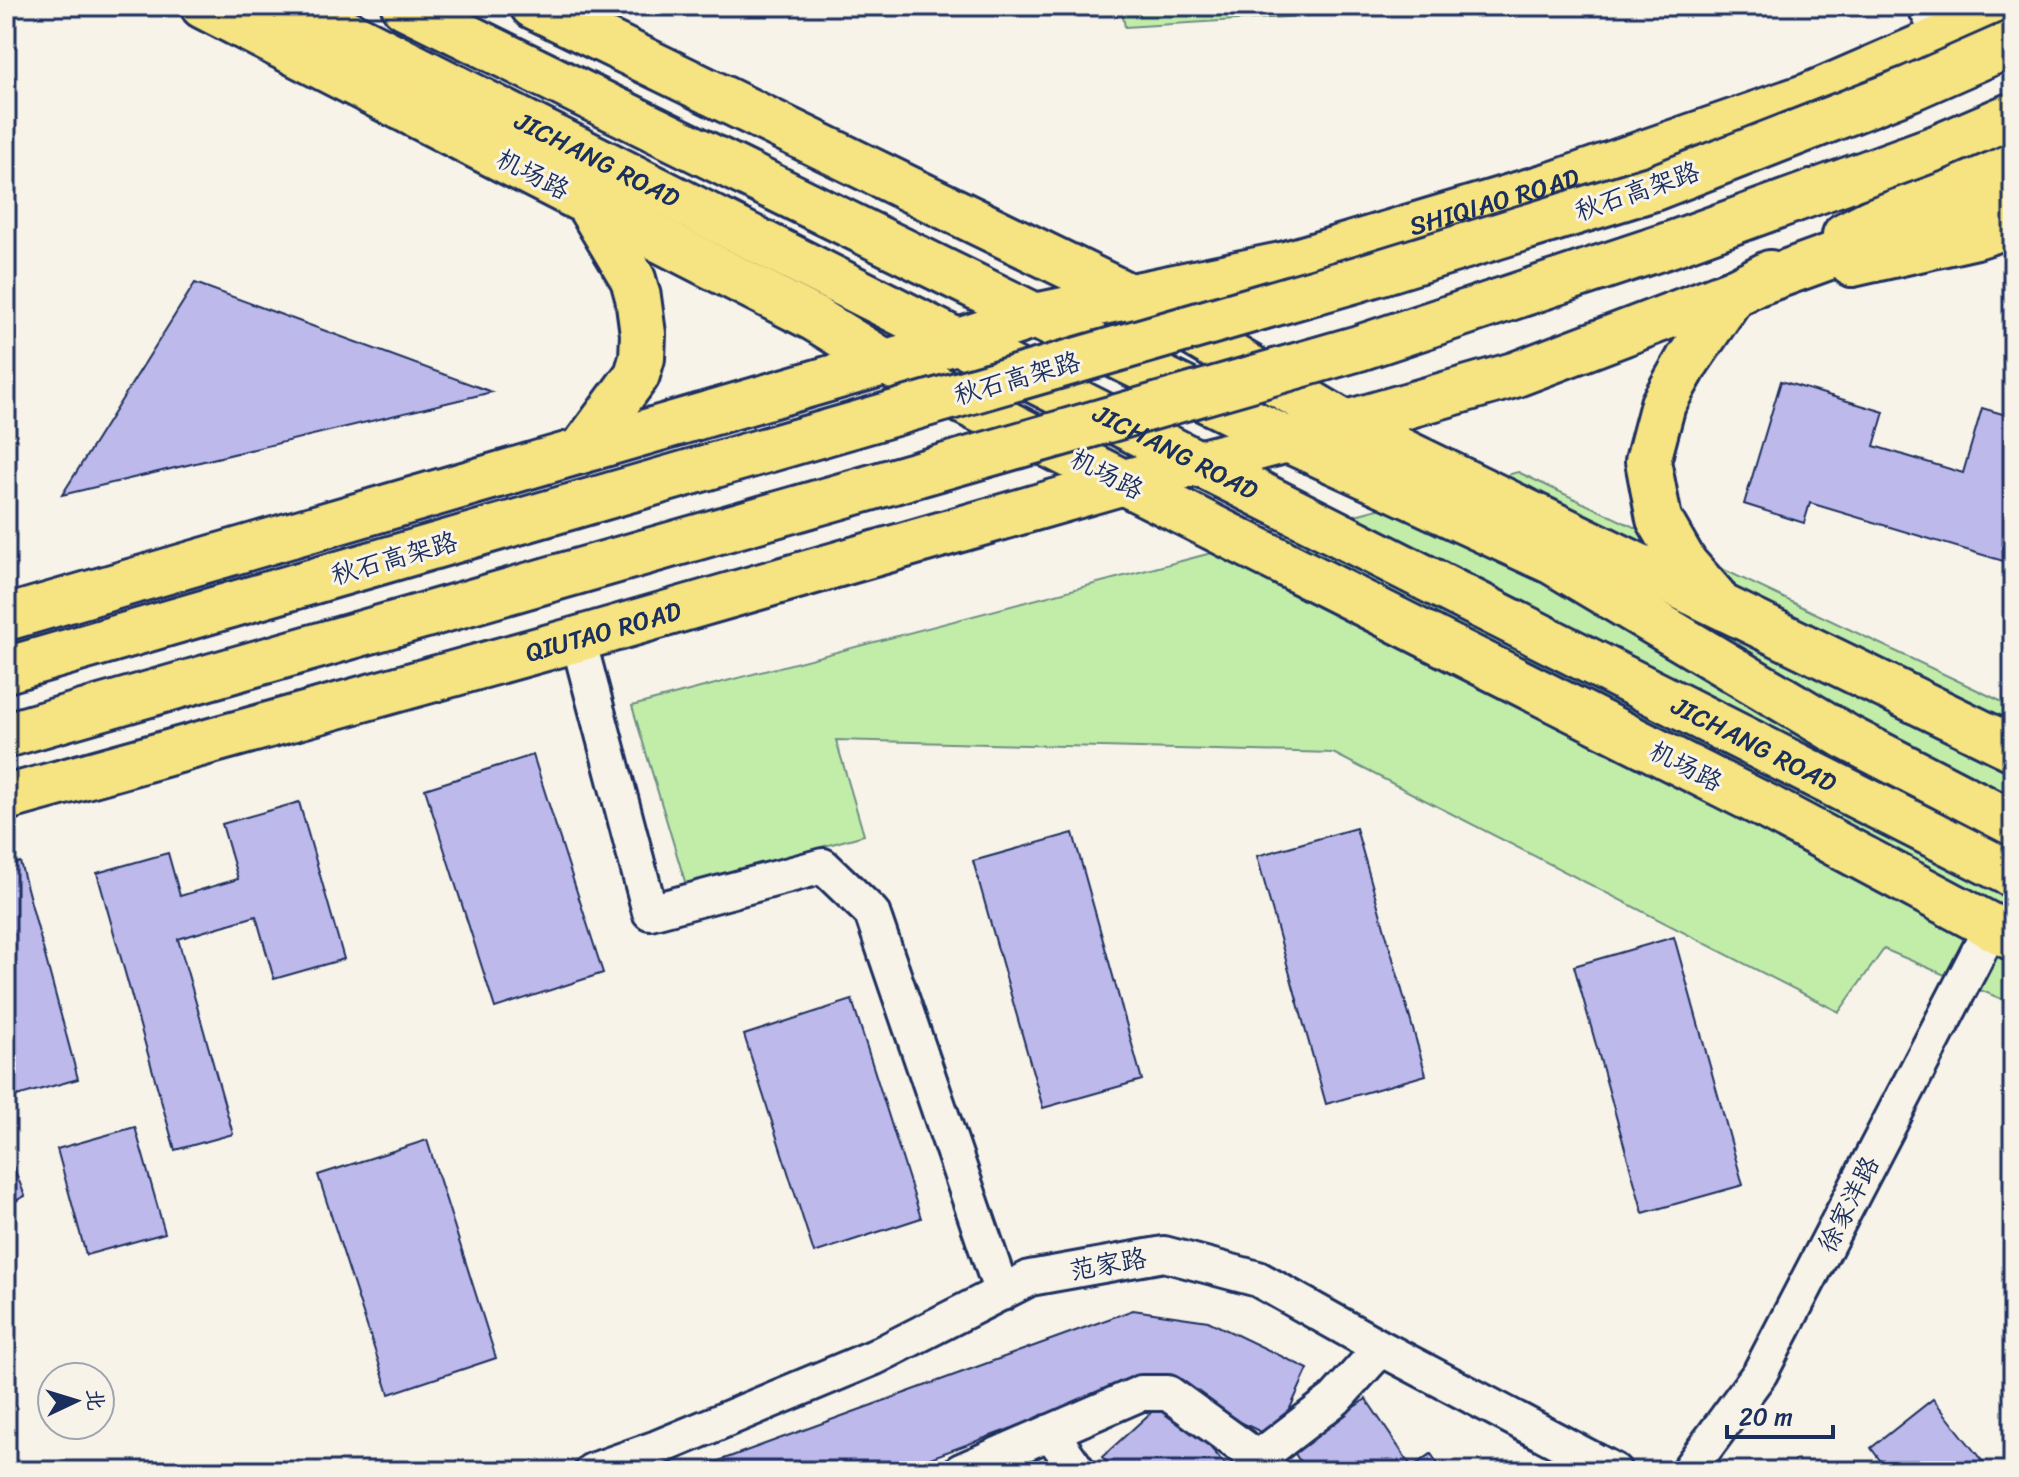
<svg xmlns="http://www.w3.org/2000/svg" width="2019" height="1477" font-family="Sriracha,'LXGW WenKai TC',sans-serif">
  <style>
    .green { fill: #c2eda9; stroke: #6e8e84; stroke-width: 2 }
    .building { fill: #beb9eb; stroke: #1b2f5e; stroke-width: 2 }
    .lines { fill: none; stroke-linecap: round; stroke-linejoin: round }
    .minor-casing { stroke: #1b2f5e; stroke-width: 40 }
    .major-casing { stroke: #1b2f5e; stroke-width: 50 }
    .highway-casing { stroke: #1b2f5e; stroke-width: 50 }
    .minor { stroke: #f7f3e8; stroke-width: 34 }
    .major { stroke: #f6e381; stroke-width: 44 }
    .highway { stroke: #f6e381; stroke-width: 44 }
    .highway-bridge-casing { stroke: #1b2f5e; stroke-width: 50; stroke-linecap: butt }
    .highway-bridge { stroke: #f6e381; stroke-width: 44 }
    .labels { text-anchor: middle; stroke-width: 6; stroke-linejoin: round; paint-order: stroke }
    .street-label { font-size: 26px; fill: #1b2f5e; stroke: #f7f3e8 }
  </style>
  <rect width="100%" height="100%" fill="#f7f3e8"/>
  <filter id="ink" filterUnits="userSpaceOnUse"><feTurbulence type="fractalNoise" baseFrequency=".0125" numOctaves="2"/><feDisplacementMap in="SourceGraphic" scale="16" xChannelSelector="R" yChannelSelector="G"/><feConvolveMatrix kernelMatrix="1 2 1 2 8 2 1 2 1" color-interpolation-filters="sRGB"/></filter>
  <g filter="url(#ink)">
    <!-- green -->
    <path class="green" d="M1121,6H1400L1384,11L1125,27Z
      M1518,472L2013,707V1004L1884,949L1839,1012L1333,753L836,740L864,835L686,885L632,706Z"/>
    <!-- building -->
    <path class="building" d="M195,283L492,392L62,495Z
      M1781,381L1884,412L1874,446L1963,473L1982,408L2013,417V564L1810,503L1804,523L1744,504Z
      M533,755L603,973L495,1008L425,789Z
      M299,802L344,959L274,979L256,916L178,939L233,1134L175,1150L97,873L168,853L180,896L238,879L222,824Z
      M1356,828L1426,1075L1326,1104L1257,856Z
      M1073,833L1142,1080L1043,1108L973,861Z
      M20,862L78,1079L6,1099V866Z
      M1674,937L1743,1185L1643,1213L1574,966Z
      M852,1000L921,1218L814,1253L744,1035Z
      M135,1127L165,1233L86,1255L57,1149Z
      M427,1140L496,1358L389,1394L318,1175Z
      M6,1148L25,1196L6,1206Z
      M1133,1310L1208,1321L1308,1369L1276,1439L1148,1378L895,1471H691Z
      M1167,1398L1231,1471H1115L1102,1457Z
      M1366,1399L1412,1467L1431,1454L1443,1471H1306L1292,1449Z
      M1933,1399L1990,1471H1888L1871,1448Z"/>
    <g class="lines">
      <defs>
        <path id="minor" d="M1925,6L1942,39
          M578,639L650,912L823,866L872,913L1002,1293
          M1050,1432L1078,1471
          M592,1471L657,1448L875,1357L1030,1278L1164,1254L1258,1279L1381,1348L1614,1471
          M961,1471L1141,1393H1168L1258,1458L1269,1471
          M1257,1471L1258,1458L1335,1399L1381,1348
          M1688,1471L1760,1373L1991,928"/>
        <g id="major">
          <path d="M203,6L815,319L885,362L1767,807L2013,938"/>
          <path id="s1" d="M294,6L2013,875"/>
          <path d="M404,6L1288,440L1553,562L1848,738L2013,823"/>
          <path d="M533,6L1131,297L1346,424L2013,748"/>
          <path d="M1845,235L2013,150"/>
          <path d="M1852,264L1976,236L2013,224"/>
          <path d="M581,451L637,375L642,358L643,334L638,297L633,279L587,202"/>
          <path d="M1714,597L1685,564L1659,519L1648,461L1663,404L1688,360L1735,291L1742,290"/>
          <path id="s2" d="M6,618L959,341L1035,316L1286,264L1554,184L1811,95L1977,23"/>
          <path id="s3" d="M6,798L578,639L1124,482L1288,440L1514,375L1735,291L1770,273"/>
        </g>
        <path id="highway" d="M1942,39L2004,6
          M1735,291L2013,190"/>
      </defs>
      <!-- minor casing -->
      <use href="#minor" class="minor-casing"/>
      <!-- major casing -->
      <use href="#major" class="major-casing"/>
      <!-- highway casing -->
      <use href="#highway" class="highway-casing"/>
      <!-- minor -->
      <use href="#minor" class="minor"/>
      <!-- major -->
      <use href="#major" class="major"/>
      <!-- highway -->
      <use href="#highway" class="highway"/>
      <defs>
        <path id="highway-bridge" d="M6,670L1355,280L1654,188L1911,88L2013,43
          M6,735L1359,348L1672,244L1936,148L2013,115"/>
      </defs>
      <!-- highway-bridge casing -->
      <use href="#highway-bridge" class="highway-bridge-casing"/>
      <!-- highway-bridge -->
      <use href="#highway-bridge" class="highway-bridge"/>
    </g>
  </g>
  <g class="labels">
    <!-- street labels -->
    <g class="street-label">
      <text dy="9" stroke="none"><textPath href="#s1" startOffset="340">JICHANG ROAD</textPath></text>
      <text transform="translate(533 174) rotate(27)" y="9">机场路</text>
      <text transform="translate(1637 191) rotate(-19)" y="9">秋石高架路</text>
      <text dy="9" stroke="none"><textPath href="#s2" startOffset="1546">SHIQIAO ROAD</textPath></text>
      <text transform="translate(1017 378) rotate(-16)" y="9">秋石高架路</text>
      <text dy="9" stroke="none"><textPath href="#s1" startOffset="988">JICHANG ROAD</textPath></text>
      <text transform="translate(1107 474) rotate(27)" y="9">机场路</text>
      <text transform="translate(394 558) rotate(-16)" y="9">秋石高架路</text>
      <text dy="9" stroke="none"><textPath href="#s3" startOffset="620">QIUTAO ROAD</textPath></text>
      <text dy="9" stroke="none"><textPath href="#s1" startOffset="1636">JICHANG ROAD</textPath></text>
      <text transform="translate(1686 766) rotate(27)" y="9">机场路</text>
      <text transform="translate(1848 1204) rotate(-63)" y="9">徐家洋路</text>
      <text transform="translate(1108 1264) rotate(-10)" y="9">范家路</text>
    </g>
  </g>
  <!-- margin -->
  <rect width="2019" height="1477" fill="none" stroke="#f7f3e8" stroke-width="32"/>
  <rect x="16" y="16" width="1987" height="1445" fill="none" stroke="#1b2f5e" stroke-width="3" filter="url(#ink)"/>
  <!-- north arrow -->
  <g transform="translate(76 1401) rotate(86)"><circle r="38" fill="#f7f3e8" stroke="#9fa5b1" stroke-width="2"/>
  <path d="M0-6L14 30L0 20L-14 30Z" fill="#1b2f5e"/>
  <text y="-12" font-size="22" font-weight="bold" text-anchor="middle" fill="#1b2f5e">北</text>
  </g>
  <!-- scale -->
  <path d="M1727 1425v12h106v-12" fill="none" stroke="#1b2f5e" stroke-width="4"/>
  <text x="1739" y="1425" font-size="24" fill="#1b2f5e" stroke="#f7f3e8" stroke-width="6" paint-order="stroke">20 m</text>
</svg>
